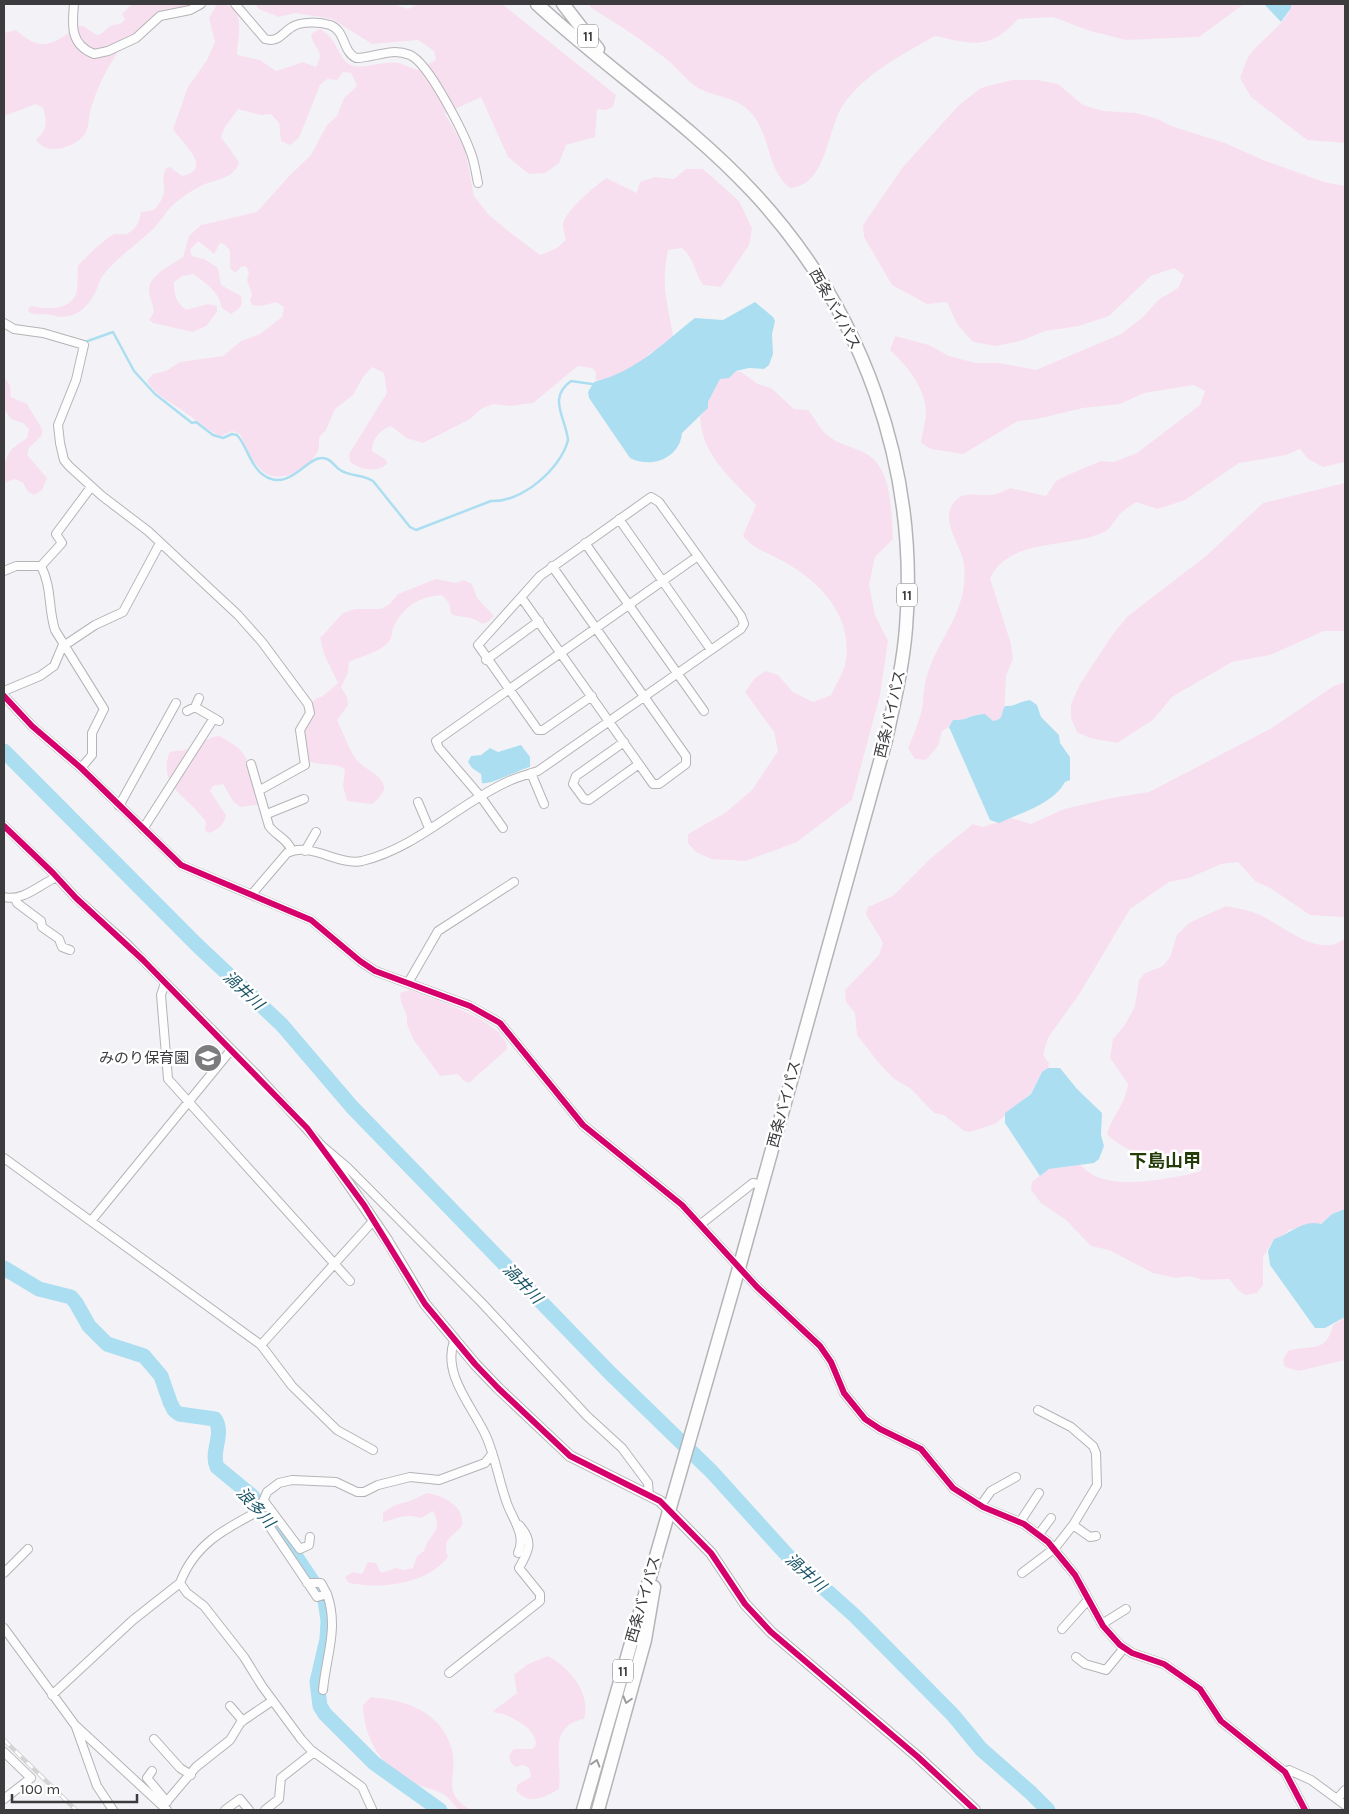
<svg xmlns="http://www.w3.org/2000/svg" width="1349" height="1814" font-family="Karla,'Noto Sans JP',sans-serif">
  <style>
    .green { fill: #f8dfef }
    .water { fill: #acdef1 }
    .lines { fill: none; stroke-linecap: round; stroke-linejoin: round }
    .stream { stroke: #acdef1; stroke-width: 2.5 }
    .river { stroke: #acdef1; stroke-width: 15 }
    .minor-casing { stroke: #b4b4b7; stroke-width: 10 }
    .tertiary-casing { stroke: #b4b4b7; stroke-width: 12 }
    .trunk-casing { stroke: #b4b4b7; stroke-width: 15 }
    .minor { stroke: #fdfdfe; stroke-width: 8 }
    .tertiary { stroke: #fdfdfe; stroke-width: 10 }
    .trunk { stroke: #fdfdfe; stroke-width: 12 }
    .rail-casing { stroke: #d4d4d5; stroke-width: 4.5 }
    .rail { stroke: #fff; stroke-width: 2.5; stroke-dasharray: 8; stroke-linecap: butt }
    .cycleway-casing { stroke: #fff; stroke-width: 9 }
    .cycleway { stroke: #d6006c; stroke-width: 6 }
    .oneway { stroke: #9c9c9e }
    .labels { text-anchor: middle; stroke-width: 5; stroke-linejoin: round; paint-order: stroke }
    .shield { fill: #fff; stroke: #767679; stroke-width: 1 }
    .shield-label { font-size: 14px; font-weight: bold; fill: #3c3c3f }
    .street-label { font-size: 15px; fill: #3c3c3f; stroke: #fff }
    .poi-label { font-size: 15px; fill: #3c3c3f; stroke: #fff; text-anchor: end }
    .water-label { font-size: 16px; font-style: italic; fill: #1a5567; stroke: #fff }
    .quarter-label { font-size: 18px; font-weight: bold; fill: #243c0a; stroke: #fff }
  </style>
  <rect width="100%" height="100%" fill="#f3f3f7"/>
  <!-- green -->
  <path class="green" d="M132,4H193C182,12 166,13 153,19C148,21 131,36 127,40C112,58 99,83 92,105C88,114 90,126 85,134C75,148 44,157 36,139C48,130 47,121 43,108L36,104L4,116V33L16,30C43,54 52,44 79,26H83L97,35L101,34L110,26L122,23L125,19L122,14Z
    M217,4C249,4 237,36 237,55L260,60L276,71L303,62L316,67C326,49 313,50 311,34L320,29C339,40 336,55 349,64C360,71 384,60 399,63C405,65 411,68 417,70L436,60L434,51L418,40L372,44L332,19L295,13L279,17L259,9L255,4H393L408,9L418,4H502L616,95L613,107L605,110L597,109L595,137L566,145L559,163L545,173L529,174L508,157L481,97L445,114L465,148L474,196L489,215L507,230L540,255L557,248L566,240C565,236 563,229 563,224C564,212 595,186 606,178L637,193L640,182L655,177L674,179L686,169H703L739,201L752,228L749,245L721,287L703,285C694,271 694,258 682,248L668,250C661,286 667,301 673,335L666,343L649,354L639,365L621,374L597,381L595,379L596,372L592,368L578,366L533,403L510,406L493,404L481,409L470,419L423,443L406,438L391,426C380,430 372,439 372,451L386,460L387,464C376,473 361,470 350,462L349,454L387,393L384,373L372,367L363,377L353,395L335,409L326,430L320,436C318,441 320,446 318,451C309,468 283,484 265,473C253,465 245,446 240,434L232,431L221,436C208,431 198,421 187,414C173,402 157,398 147,381L153,374L166,371L180,362L223,356L241,341L260,334L282,317L284,307L276,302L262,306L252,305L250,301L252,294L247,280L249,272L246,266L241,267L235,273L230,268V250L224,244L220,243L214,254L198,241L190,250L192,256L204,259L218,268L221,285L241,296C244,306 239,309 231,314L222,308C219,292 206,283 193,274L182,276L174,282C174,295 176,302 186,310L208,304L217,306V312L206,326L193,332L153,323L149,320L154,312C153,305 150,298 149,292C148,274 171,266 183,257L189,236L201,225L257,212L289,176L311,155L327,125L337,116L344,98L357,86L351,73L343,72L337,80L327,79L320,85L299,138L290,145L281,141L279,123L271,114L261,115L238,109L225,127L221,137L239,162C236,179 211,180 199,187C191,191 181,198 174,204C165,212 160,223 152,230C136,245 118,257 104,274C99,280 98,288 94,295C85,312 69,321 51,315C43,313 36,316 29,312L28,308L32,306C47,310 74,310 77,290C78,282 77,274 78,266C82,260 107,237 114,234C118,233 122,235 126,234C135,231 140,221 141,212L154,210C173,188 158,186 166,168L170,167L182,176C216,169 179,140 173,129L188,87L207,60L215,42L209,18Z
    M589,4H1244L1199,37L1126,40L1090,31L1053,17L1018,19C989,51 973,44 935,36C902,55 865,73 843,105C827,129 827,186 790,188C766,169 771,136 752,114C734,94 715,99 695,86C686,79 678,70 670,62C645,42 618,24 591,8Z
    M1291,4H1345V143L1307,140L1251,97L1240,78C1243,71 1245,62 1249,56C1258,41 1291,21 1291,4Z
    M1012,80H1037L1058,84L1083,105L1103,111L1136,113L1158,119L1171,126L1225,143L1263,160L1324,182L1345,186V462L1323,467L1308,459L1300,449L1286,455L1239,463L1185,500L1158,509L1136,502C1131,506 1125,509 1121,513C1116,518 1112,527 1106,531C1070,550 1011,536 990,578L1011,644L1013,659L1006,676L1004,716L1000,720L993,721L984,714C972,714 966,721 953,720L949,727L942,731L938,746L926,760L915,759L908,748C913,736 919,723 922,709C924,699 923,688 926,679C937,637 969,613 964,565C962,545 937,519 956,500C965,491 977,496 988,495C996,495 1003,492 1010,488L1046,496L1056,481L1070,474L1101,461L1114,462L1137,453L1200,405L1205,391L1194,385L1144,393L1120,404L1083,408L1037,419L1018,421L963,454L931,449L921,443C922,433 926,421 926,411C924,386 908,367 890,350L895,336L929,345L949,356L976,363H1000L1036,370L1121,334L1143,317L1158,300L1178,288L1184,275L1174,268L1151,276L1109,316L1079,326L1045,331L1020,341L996,346L973,342L957,324L947,302L927,304L892,285L864,237L863,225L903,167L959,105L981,88Z
    M736,371L741,372L758,384L771,388L794,409L808,410C814,417 820,429 826,434C836,443 849,446 861,451C893,464 891,510 893,539L875,557L869,585L875,615L888,641L880,695L852,800L797,842L746,861L711,859L696,852L688,843V834L725,813L752,790L778,751L774,732L745,692L755,678L766,671L778,675L793,692L813,702L831,695C836,684 845,671 846,659C851,616 823,585 788,564C772,554 755,551 743,536L756,505C731,478 702,456 700,417L707,408L708,402L720,379Z
    M4,377L10,385L11,397L27,404L42,429V435L29,448L27,455L47,478L42,490L34,495L28,492L23,483L15,479L4,483C4,459 5,451 27,438L29,429L23,423L11,419L4,409Z
    M1345,483V631H1324L1270,655L1232,662L1172,697L1153,720L1117,743L1090,738L1077,732L1071,718V704L1080,684L1113,634L1128,616L1206,556L1263,503Z
    M436,579L456,583L463,580L472,584L477,598L494,616L488,622L482,624C469,614 463,619 451,614L449,603L442,595C418,597 404,606 393,628C392,632 392,636 390,640C382,652 361,656 349,662L348,673L341,687L347,697L348,705L337,720C343,732 347,745 354,756C363,773 404,779 372,804L347,801L343,786L345,769C333,762 322,766 310,762L302,741L304,727L313,713L312,704L315,699L323,696L338,683L324,654L320,638L343,613L355,609H380L390,604L398,594Z
    M1345,682V919L1343,917L1310,915L1270,888L1255,881L1238,862L1221,864L1189,878L1169,882L1130,909L1080,993L1048,1038L1043,1055L1049,1063L1048,1068L1042,1072L1031,1093L995,1124L970,1132L964,1131L944,1115L934,1113L911,1089L893,1078L878,1062L857,1035L855,1013L846,1002L845,990L879,955L883,943L866,914L868,907L893,896L931,858L973,824L983,827L1011,818L1031,824L1064,809L1112,798L1149,792L1270,729L1334,686Z
    M219,736C227,740 236,745 242,752C249,760 260,795 257,805L240,807L233,801L223,784L213,786L210,791L226,815C225,824 217,831 208,833L205,830L206,822C189,796 158,789 169,753C175,749 179,752 185,750C198,748 206,737 219,736Z
    M1226,906C1234,908 1244,909 1253,912C1278,920 1318,962 1345,938V1209L1332,1214L1320,1224L1289,1230L1282,1237L1274,1239L1263,1257V1285L1257,1293L1245,1295L1238,1290L1229,1279L1203,1280L1190,1276L1176,1278L1153,1273L1109,1250L1091,1246L1066,1220L1041,1203L1031,1190L1032,1182L1048,1169L1080,1165C1084,1168 1090,1174 1095,1176C1122,1189 1171,1178 1199,1172L1202,1169L1201,1164C1187,1158 1173,1161 1159,1159C1144,1158 1116,1145 1107,1134C1112,1116 1126,1103 1128,1084L1110,1058L1113,1039L1125,1025L1135,1006L1139,980L1145,973L1163,966L1170,957L1177,935L1189,923Z
    M410,990C431,998 510,1023 507,1049L469,1083L463,1080L458,1074L440,1076L413,1039L407,1024V1016L401,1002L400,993Z
    M1345,1317V1360L1299,1371L1285,1367L1283,1360L1288,1351C1312,1344 1326,1354 1333,1325Z
    M428,1493C445,1497 465,1506 462,1526C451,1538 442,1539 448,1557C426,1585 381,1589 349,1583L345,1577L353,1572L362,1574L368,1562L376,1563L381,1573L396,1568L404,1570L413,1568L417,1556L424,1551C429,1532 444,1533 433,1511L421,1518C403,1513 400,1518 383,1522V1513C394,1504 397,1505 409,1501C416,1499 420,1495 428,1493Z
    M548,1656C569,1667 592,1694 584,1719C546,1726 563,1763 559,1789C544,1798 528,1806 516,1790L518,1784L531,1777L529,1768L523,1765L516,1767C508,1762 507,1755 514,1749H532L536,1745C536,1729 517,1720 503,1714C498,1712 497,1715 493,1711L517,1693L514,1675L528,1664Z
    M371,1697C405,1700 442,1711 452,1750C459,1778 439,1791 471,1810H459C440,1788 443,1794 418,1785C383,1772 364,1740 363,1705Z"/>
  <!-- water -->
  <path class="water" d="M1264,4H1291V8L1281,22Z
    M755,302L773,317L775,321L772,334L773,354L769,365L764,369L749,368L736,371L729,378L720,379L708,402V408L682,433C680,458 652,469 630,458L589,398L588,392L594,382C639,370 660,345 695,318L723,320Z
    M1030,700L1037,705L1041,717L1059,735L1060,743L1070,757V780L1065,782C1053,804 1021,813 999,823L990,820L949,727L953,720C966,721 972,714 985,714L993,721C1005,719 1000,714 1005,706C1015,707 1020,701 1030,700Z
    M521,745L530,757V767C518,770 491,785 482,783L481,774L472,768L468,762L471,756L481,755L490,748L498,752Z
    M1048,1068H1060L1077,1089L1102,1113L1101,1135L1104,1146L1099,1159L1094,1163L1049,1169L1040,1176L1005,1123V1113L1031,1094L1042,1072Z
    M1345,1209V1317L1325,1328H1315L1270,1265L1268,1251L1274,1239C1291,1234 1302,1219 1321,1224L1332,1214Z"/>
  <g class="lines">
    <!-- stream -->
    <path class="stream" d="M85,342L113,332L134,371L155,394L192,423L196,422L213,435L223,438L232,434L237,435C247,446 250,465 262,474C288,494 306,458 321,458C330,457 334,466 340,470C351,477 362,474 373,481L410,527L416,530L491,501C521,503 561,469 568,440C566,418 547,398 571,381L592,384"/>
    <!-- river -->
    <path class="river" d="M4,751L196,944L282,1025L352,1107L610,1373L712,1472L788,1556L855,1616L953,1715L981,1749L1031,1793L1048,1810
      M4,1268L39,1289L71,1297L76,1303L89,1326L107,1344L144,1356L161,1376L170,1402L174,1410L179,1414L215,1419C225,1435 210,1451 217,1467L251,1495L266,1512L325,1600L328,1621L327,1639L317,1682L320,1706L325,1714L374,1763L440,1810"/>
    <defs>
      <path id="minor" d="M74,4C72,25 70,45 94,54L108,51L136,38L160,16L190,10L201,4
        M235,4L265,39C278,43 282,33 292,27C301,21 320,22 330,25C346,31 342,51 356,58C375,58 390,47 410,55C429,63 465,135 472,156C475,165 476,174 478,183
        M4,323L14,329L43,333L84,345L76,380L58,425L60,443L64,460L69,466L102,496L148,531L238,615L262,642L308,704L310,713L300,730L305,765L260,790
        M619,519L711,650
        M585,543L704,711
        M41,566C52,587 48,608 55,630L104,709L92,733V755L81,768
        M4,571L16,566H41L62,543L56,534L91,487
        M521,597L653,784H659L686,764V756L552,566
        M486,660L539,621
        M4,691L40,676L54,666L62,647L95,625L123,612L160,543
        M4,696L32,726L81,768L181,865L311,920L360,961L375,971L470,1006L500,1023L583,1125L682,1205L757,1287L820,1346L831,1362L844,1393L865,1419L880,1429L921,1449L953,1488L983,1507L1024,1524L1048,1542L1075,1575L1103,1626L1120,1645L1132,1653L1164,1664L1200,1689L1221,1721L1285,1772L1305,1810
        M195,707L219,721
        M187,711L195,707L199,698
        M624,742L576,776L573,784L584,799L589,800L639,764
        M251,764L269,826C276,836 287,838 292,851
        M531,773L544,804
        M418,802L429,828
        M119,806L176,703
        M267,814L304,799
        M4,826L53,873L76,898L126,943L256,1074L323,1147
        M503,828L481,797L439,748L436,741L698,556
        M143,829L214,718
        M305,851L316,832
        M252,894L287,853C310,841 338,866 362,861C417,848 459,803 509,781C518,777 529,774 538,771L741,629L744,624L741,616L659,502L651,497L540,576L478,645L538,730H543L592,696
        M4,897C23,902 40,884 57,877
        M15,898L17,903L41,921L42,927L59,939L62,947L70,950
        M165,983L161,995L168,1079L350,1281
        M408,983L438,931L514,882
        M321,1145L347,1167L481,1302L587,1416L622,1448L648,1483L649,1495
        M4,1158L261,1345L292,1386L337,1430L373,1450
        M91,1221L231,1050
        M701,1224L753,1183L762,1185
        M454,1341C442,1375 473,1407 486,1436C496,1458 499,1483 508,1506C514,1521 526,1536 518,1553
        M261,1345L374,1220
        M264,1501L300,1549L309,1545L310,1537
        M981,1505L991,1491L1016,1477
        M259,1511C224,1529 194,1545 180,1583L187,1593L204,1606L244,1657L262,1686L301,1739L311,1750L362,1787L372,1809
        M1020,1522L1039,1493
        M1073,1525L1090,1537L1096,1536
        M1039,1534L1051,1518
        M4,1573L28,1549
        M1022,1573L1055,1548L1073,1525L1097,1485L1096,1453L1093,1446L1071,1427L1038,1410
        M307,1583H321L327,1594L317,1597L259,1511L267,1492L279,1483L292,1480L336,1482L357,1492H364L378,1485L410,1477L439,1480L485,1463L492,1454
        M1102,1624L1126,1609
        M4,1628L75,1725L167,1810
        M1062,1629L1088,1600
        M1076,1657L1085,1664L1106,1670L1124,1648
        M449,1673L540,1601V1594L519,1568C529,1551 534,1541 519,1525
        M323,1690C326,1656 339,1628 327,1594
        M52,1695L133,1620L180,1583
        M230,1706L243,1721
        M76,1727L97,1786L113,1810
        M154,1739L180,1768L191,1775
        M4,1752L31,1778L4,1799
        M152,1771L147,1778L167,1802
        M1285,1772L1289,1770L1311,1780L1345,1805
        M1337,1799L1345,1790
        M163,1806L196,1767L230,1740L241,1722L272,1701
        M225,1810L240,1799L249,1810
        M265,1810L279,1799L281,1778L314,1752"/>
      <path id="tertiary" d="M333,1161L387,1240L425,1304L475,1364L498,1388L570,1456L660,1501L711,1553L745,1604L771,1632L918,1757L975,1810"/>
      <path id="trunk" d="M537,4C607,69 688,122 753,192C863,310 919,467 906,628C903,666 894,703 886,740L739,1268L583,1810
        M563,4L598,49
        M598,1810L645,1640L654,1587"/>
    </defs>
    <!-- minor casing -->
    <use href="#minor" class="minor-casing"/>
    <!-- tertiary casing -->
    <use href="#tertiary" class="tertiary-casing"/>
    <!-- trunk casing -->
    <use href="#trunk" class="trunk-casing"/>
    <!-- minor -->
    <use href="#minor" class="minor"/>
    <!-- tertiary -->
    <use href="#tertiary" class="tertiary"/>
    <!-- trunk -->
    <use href="#trunk" class="trunk"/>
    <defs>
      <path id="rail" d="M4,1740L76,1810"/>
    </defs>
    <!-- rail casing -->
    <use href="#rail" class="rail-casing"/>
    <!-- rail -->
    <use href="#rail" class="rail"/>
    <defs>
      <path id="cycleway" d="M4,696L32,726L81,768L181,865L311,920L360,961L375,971L470,1006L500,1023L583,1125L682,1205L757,1287L820,1346L831,1362L844,1393L865,1419L880,1429L921,1449L953,1488L983,1507L1024,1524L1048,1542L1075,1575L1103,1626L1120,1645L1132,1653L1164,1664L1200,1689L1221,1721L1285,1772L1305,1810
        M4,826L53,873L76,898L143,960L307,1128L364,1205L425,1304L475,1364L498,1388L570,1456L660,1501L711,1553L745,1604L771,1632L918,1757L975,1810"/>
    </defs>
    <!-- cycleway casing -->
    <use href="#cycleway" class="cycleway-casing"/>
    <!-- cycleway -->
    <use href="#cycleway" class="cycleway"/>
  </g>
  <!-- one-way arrows -->
  <defs><path id="oneway-chevron" d="M-2-3.5L2.5 0L-2 3.5" fill="none" stroke-width="1.6" stroke-linecap="round" stroke-linejoin="round" transform="scale(1.25)"/></defs>
  <g class="oneway">
    <use href="#oneway-chevron" transform="translate(627 1700) rotate(106)"/>
    <use href="#oneway-chevron" transform="translate(596 1763) rotate(-73)"/>
  </g>
  <!-- icons -->
  <defs>
    <symbol id="school-disc" viewBox="-11 -11 22 22"><circle r="9.5" fill="#7c7c7f" stroke="#fff"/><path d="M0-5L7-2L0 1L-7-2ZM-4 1L0 2.5L4 1V4Q0 6-4 4Z" fill="#fff"/></symbol>
  </defs>
  <g fill-rule="evenodd">
    <use href="#school-disc" x="192" y="1042" width="32" height="32"/>
  </g>
  <g class="labels">
    <!-- shield labels -->
    <g class="shield">
      <rect x="578" y="24.5" width="20" height="23" rx="4"/>
      <rect x="897" y="583.5" width="20" height="23" rx="4"/>
      <rect x="613" y="1659.5" width="20" height="23" rx="4"/>
    </g>
    <g class="shield-label">
      <text x="588" y="41">11</text>
      <text x="907" y="600">11</text>
      <text x="623" y="1676">11</text>
    </g>
    <!-- street labels -->
    <g class="street-label">
      <text transform="translate(835 309) rotate(61)" y="5">西条バイパス</text>
      <text transform="translate(890 714) rotate(-77)" y="5">西条バイパス</text>
      <text transform="translate(784 1104) rotate(-75)" y="5">西条バイパス</text>
      <text transform="translate(643 1599) rotate(-74)" y="5">西条バイパス</text>
    </g>
    <!-- poi labels -->
    <g class="poi-label">
      <text x="189" y="1063">みのり保育園</text>
    </g>
    <!-- water labels -->
    <g class="water-label">
      <text transform="translate(244 990) rotate(43)" y="6">渦井川</text>
      <text transform="translate(523 1283) rotate(46)" y="6">渦井川</text>
      <text transform="translate(256 1507) rotate(48)" y="6">浪多川</text>
      <text transform="translate(806 1572) rotate(42)" y="6">渦井川</text>
    </g>
    <!-- quarter labels -->
    <g class="quarter-label">
      <text x="1165" y="1167">下島山甲</text>
    </g>
  </g>
  <!-- border -->
  <rect width="1349" height="1814" fill="none" stroke="#3c3c3f" stroke-width="10"/>
  <!-- scale -->
  <path d="M12 1794v8h125v-8" fill="none" stroke="#3c3c3f" stroke-width="2.5"/>
  <text x="20" y="1794" font-size="15" fill="#3c3c3f" stroke="#ffffff" stroke-width="4" paint-order="stroke">100 m</text>
</svg>
